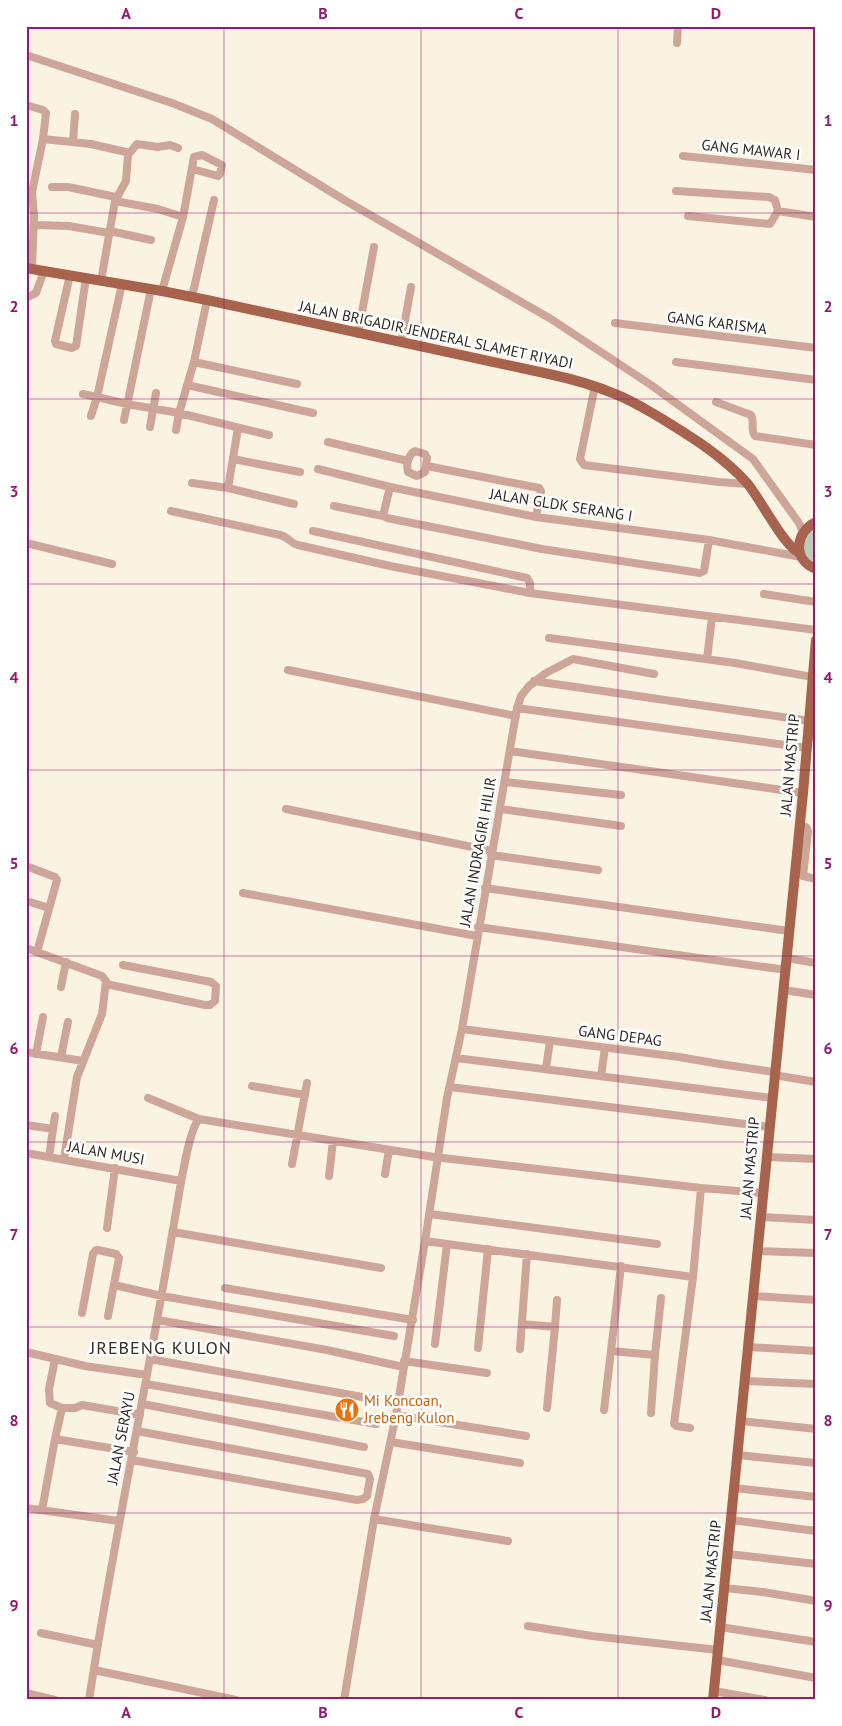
<svg xmlns="http://www.w3.org/2000/svg" width="842" height="1726" font-family="'PT Sans',sans-serif">
  <style>
    .green { fill: #beccb7 }
    .lines { fill: none; stroke-linecap: round; stroke-linejoin: round }
    .minor { stroke: #cda699; stroke-width: 8 }
    .major { stroke: #a7634d; stroke-width: 10 }
    .grid { fill: none; stroke: #941974; stroke-width: 1; stroke-opacity: 0.55 }
    .labels { text-anchor: middle; stroke-width: 5; stroke-linejoin: round; paint-order: stroke }
    .street-label { font-size: 15px; fill: #2d2a24; stroke: #fff }
    .food-label { font-size: 15px; fill: #c56008; stroke: #fff; text-anchor: start }
    .quarter-label { font-size: 18px; letter-spacing: 1px; fill: #363124; stroke: #fff }
    .neatline { fill: none; stroke: #941974; stroke-width: 2 }
    .grid-label { font-size: 16px; text-anchor: middle; font-weight: bold; fill: #941974 }
  </style>
  <rect width="100%" height="100%" fill="#fbf3e2"/>
  <!-- green -->
  <path class="green" d="M816,527V565C813,563 808,560 806,556C799,546 807,533 816,527Z"/>
  <g class="lines">
    <!-- minor -->
    <path class="minor" d="M677,43L678,26
      M26,55L172,103L212,119L346,201L551,319L651,385L753,459L799,523L803,532
      M26,105L43,110L46,113L43,139L32,192L34,216L32,269
      M43,139L91,144L126,152L128,155L126,181L115,201L101,281
      M73,142L75,114
      M128,155L137,144L158,147L170,145L178,148
      M683,156L816,170
      M52,187H68L116,197
      M676,191L769,197L775,200L778,211L770,224L688,216
      M115,201L158,209L183,217
      M778,211L816,217
      M34,225L69,226L109,233
      M110,231L151,240
      M70,275L55,341L56,344L72,348L76,346L86,278
      M122,284L97,397L127,404L179,413L269,435
      M162,291L183,217L194,157L202,155L222,165L220,174L218,176L192,169
      M192,297L214,200
      M26,298L36,293L44,271
      M615,323L816,348
      M358,334L374,247
      M401,343L411,287
      M194,362L297,384
      M676,362L816,380
      M187,385L313,413
      M595,386L580,459L584,465L719,482L747,484
      M83,394L97,397L91,416
      M716,402L751,415C755,422 750,430 755,436L816,445
      M124,420L151,289
      M150,427L156,393
      M176,430L179,413L194,362L207,300
      M328,442L408,461
      M415,451L425,454L427,458L425,472L417,476L408,472C406,464 408,455 415,451Z
      M233,459L300,472
      M427,466L539,488L541,491L536,517
      M318,469L390,487L536,517L709,540L801,557
      M192,483L228,488L294,504
      M390,487L383,516L387,518L542,549L700,573L704,571L709,540
      M228,488L238,428
      M334,506L383,516
      M171,511L280,535C288,537 292,544 298,545L390,566L530,593L816,630
      M313,531L527,578L530,583V593
      M26,543L112,564
      M764,594L816,602
      M549,638L735,663L812,677
      M707,659L712,617
      M288,670L516,716
      M654,674L573,659L546,673L529,686L521,696L517,708L462,1029L447,1098L425,1241L693,1277L701,1188
      M534,681L810,721
      M517,708L807,748
      M808,736L816,738
      M510,751L803,793
      M505,782L621,795
      M286,809L492,851
      M501,809L621,826
      M799,826L806,827L808,831L803,876L816,879
      M491,855L598,870
      M26,866L55,877L57,880L37,952
      M485,888L789,931
      M243,893L477,936
      M30,902L49,908
      M478,927L786,970
      M26,948L102,976L106,981L102,1014L77,1077L64,1159
      M787,958L816,963
      M106,984L205,1005H210L215,1001L216,986L211,982L123,965
      M61,987L66,962
      M784,990L816,995
      M462,1029L679,1057L720,1064L774,1072
      M26,1052L83,1061
      M36,1054L43,1017
      M61,1057L68,1022
      M456,1058L772,1098
      M546,1068L550,1041
      M774,1075L816,1082
      M601,1076L605,1048
      M252,1086L305,1095
      M450,1087L769,1127
      M148,1098L199,1119
      M26,1125L53,1129L49,1157
      M53,1129L55,1116
      M26,1153L181,1181
      M767,1157L816,1159
      M292,1164L307,1083
      M385,1174L389,1150
      M329,1176L333,1141
      M430,1214L657,1244
      M762,1217L816,1220
      M107,1228L115,1168
      M173,1232L381,1268
      M757,1251L816,1253
      M114,1285L162,1296L394,1336
      M225,1288L413,1320
      M753,1296L816,1300
      M82,1313L93,1254L96,1250H98L116,1254L119,1258L108,1316
      M158,1320L327,1350L403,1367
      M522,1324L555,1327L557,1300
      M435,1344L447,1244
      M748,1347L816,1351
      M478,1348L488,1249
      M520,1349L527,1254
      M611,1351L655,1355L651,1413
      M26,1352L85,1366L147,1375
      M655,1355L661,1298
      M55,1359L49,1389L50,1403L62,1408
      M150,1359L368,1398
      M404,1361L487,1373
      M745,1381L816,1384
      M146,1384L376,1424
      M399,1399L421,1402
      M143,1404L364,1447
      M547,1408L555,1327
      M604,1410L621,1266
      M396,1415L526,1436
      M741,1421L816,1429
      M690,1428L676,1426L674,1424L693,1277
      M391,1442L520,1463
      M134,1452L55,1439L62,1408H75L82,1405L140,1415
      M738,1455L816,1463
      M132,1460L357,1500L363,1499L367,1496L370,1479L368,1474L137,1431
      M734,1488L816,1497
      M26,1508L119,1521
      M42,1510L55,1439
      M374,1519L508,1541
      M731,1520L816,1531
      M728,1554L816,1564
      M724,1588L763,1592L816,1601
      M528,1626L592,1636L718,1650
      M720,1627L816,1642
      M41,1633L98,1645
      M717,1660L816,1678
      M94,1670L236,1700
      M714,1691L765,1700
      M26,1693L55,1700
      M89,1700C113,1542 147,1386 173,1229C177,1209 187,1131 199,1119L434,1157L701,1188L763,1193
      M344,1700L374,1519L396,1415L425,1241"/>
    <!-- major -->
    <path class="major" d="M26,268L162,291L207,300L549,374C572,379 594,385 615,394C631,400 645,409 659,417C690,436 723,456 747,483C760,498 784,547 800,553
      M816,522C795,532 792,560 816,569
      M713,1700L803,793L816,640"/>
  </g>
  <!-- grid -->
  <path class="grid" d="M224,26V1700M421,26V1700M618,26V1700M26,213H816M26,399H816M26,584H816M26,770H816M26,956H816M26,1142H816M26,1327H816M26,1513H816"/>
  <!-- icons -->
  <defs>
    <symbol id="restaurant-disc" viewBox="-11 -11 22 22"><circle r="9.5" fill="#e8710a" stroke="#fff"/><path d="M-5-6h1v4h1v-4h1v4h1v-4h1v5L-1.5 .5V6h-2V.5L-5-1ZM5-6V6H3V1.5H1.5Q1.5-4 5-6Z" fill="#fff"/></symbol>
  </defs>
  <g fill-rule="evenodd">
    <use href="#restaurant-disc" x="333" y="1396" width="28" height="28"/>
  </g>
  <g class="labels">
    <!-- street labels -->
    <g class="street-label">
      <text transform="translate(751 150) rotate(6)" y="5">GANG MAWAR I</text>
      <text transform="translate(717 323) rotate(7)" y="5">GANG KARISMA</text>
      <text transform="translate(436 335) rotate(12)" y="5">JALAN BRIGADIR JENDERAL SLAMET RIYADI</text>
      <text transform="translate(561 505) rotate(9)" y="5">JALAN GLDK SERANG I</text>
      <text transform="translate(790 765) rotate(-85)" y="5">JALAN MASTRIP</text>
      <text transform="translate(478 852) rotate(-80)" y="5">JALAN INDRAGIRI HILIR</text>
      <text transform="translate(620 1036) rotate(7)" y="5">GANG DEPAG</text>
      <text transform="translate(106 1153) rotate(10)" y="5">JALAN MUSI</text>
      <text transform="translate(750 1168) rotate(-85)" y="5">JALAN MASTRIP</text>
      <text transform="translate(121 1438) rotate(-79)" y="5">JALAN SERAYU</text>
      <text transform="translate(711 1571) rotate(-84)" y="5">JALAN MASTRIP</text>
    </g>
    <!-- food labels -->
    <g class="food-label">
      <text x="364" y="1406">Mi Koncoan,<tspan x="364" dy="17">Jrebeng Kulon</tspan></text>
    </g>
    <!-- quarter labels -->
    <g class="quarter-label">
      <text x="161" y="1354">JREBENG KULON</text>
    </g>
  </g>
  <!-- border -->
  <rect width="842" height="1726" fill="none" stroke="#ffffff" stroke-width="55"/>
  <rect x="28" y="28" width="786" height="1670" class="neatline"/>
  <g class="grid-label">
    <text x="126" y="19">A</text>
    <text x="323" y="19">B</text>
    <text x="519" y="19">C</text>
    <text x="716" y="19">D</text>
    <text x="14" y="126">1</text>
    <text x="828" y="126">1</text>
    <text x="14" y="312">2</text>
    <text x="828" y="312">2</text>
    <text x="14" y="497">3</text>
    <text x="828" y="497">3</text>
    <text x="14" y="683">4</text>
    <text x="828" y="683">4</text>
    <text x="14" y="869">5</text>
    <text x="828" y="869">5</text>
    <text x="14" y="1054">6</text>
    <text x="828" y="1054">6</text>
    <text x="14" y="1240">7</text>
    <text x="828" y="1240">7</text>
    <text x="14" y="1426">8</text>
    <text x="828" y="1426">8</text>
    <text x="14" y="1611">9</text>
    <text x="828" y="1611">9</text>
    <text x="126" y="1718">A</text>
    <text x="323" y="1718">B</text>
    <text x="519" y="1718">C</text>
    <text x="716" y="1718">D</text>
  </g>
</svg>
